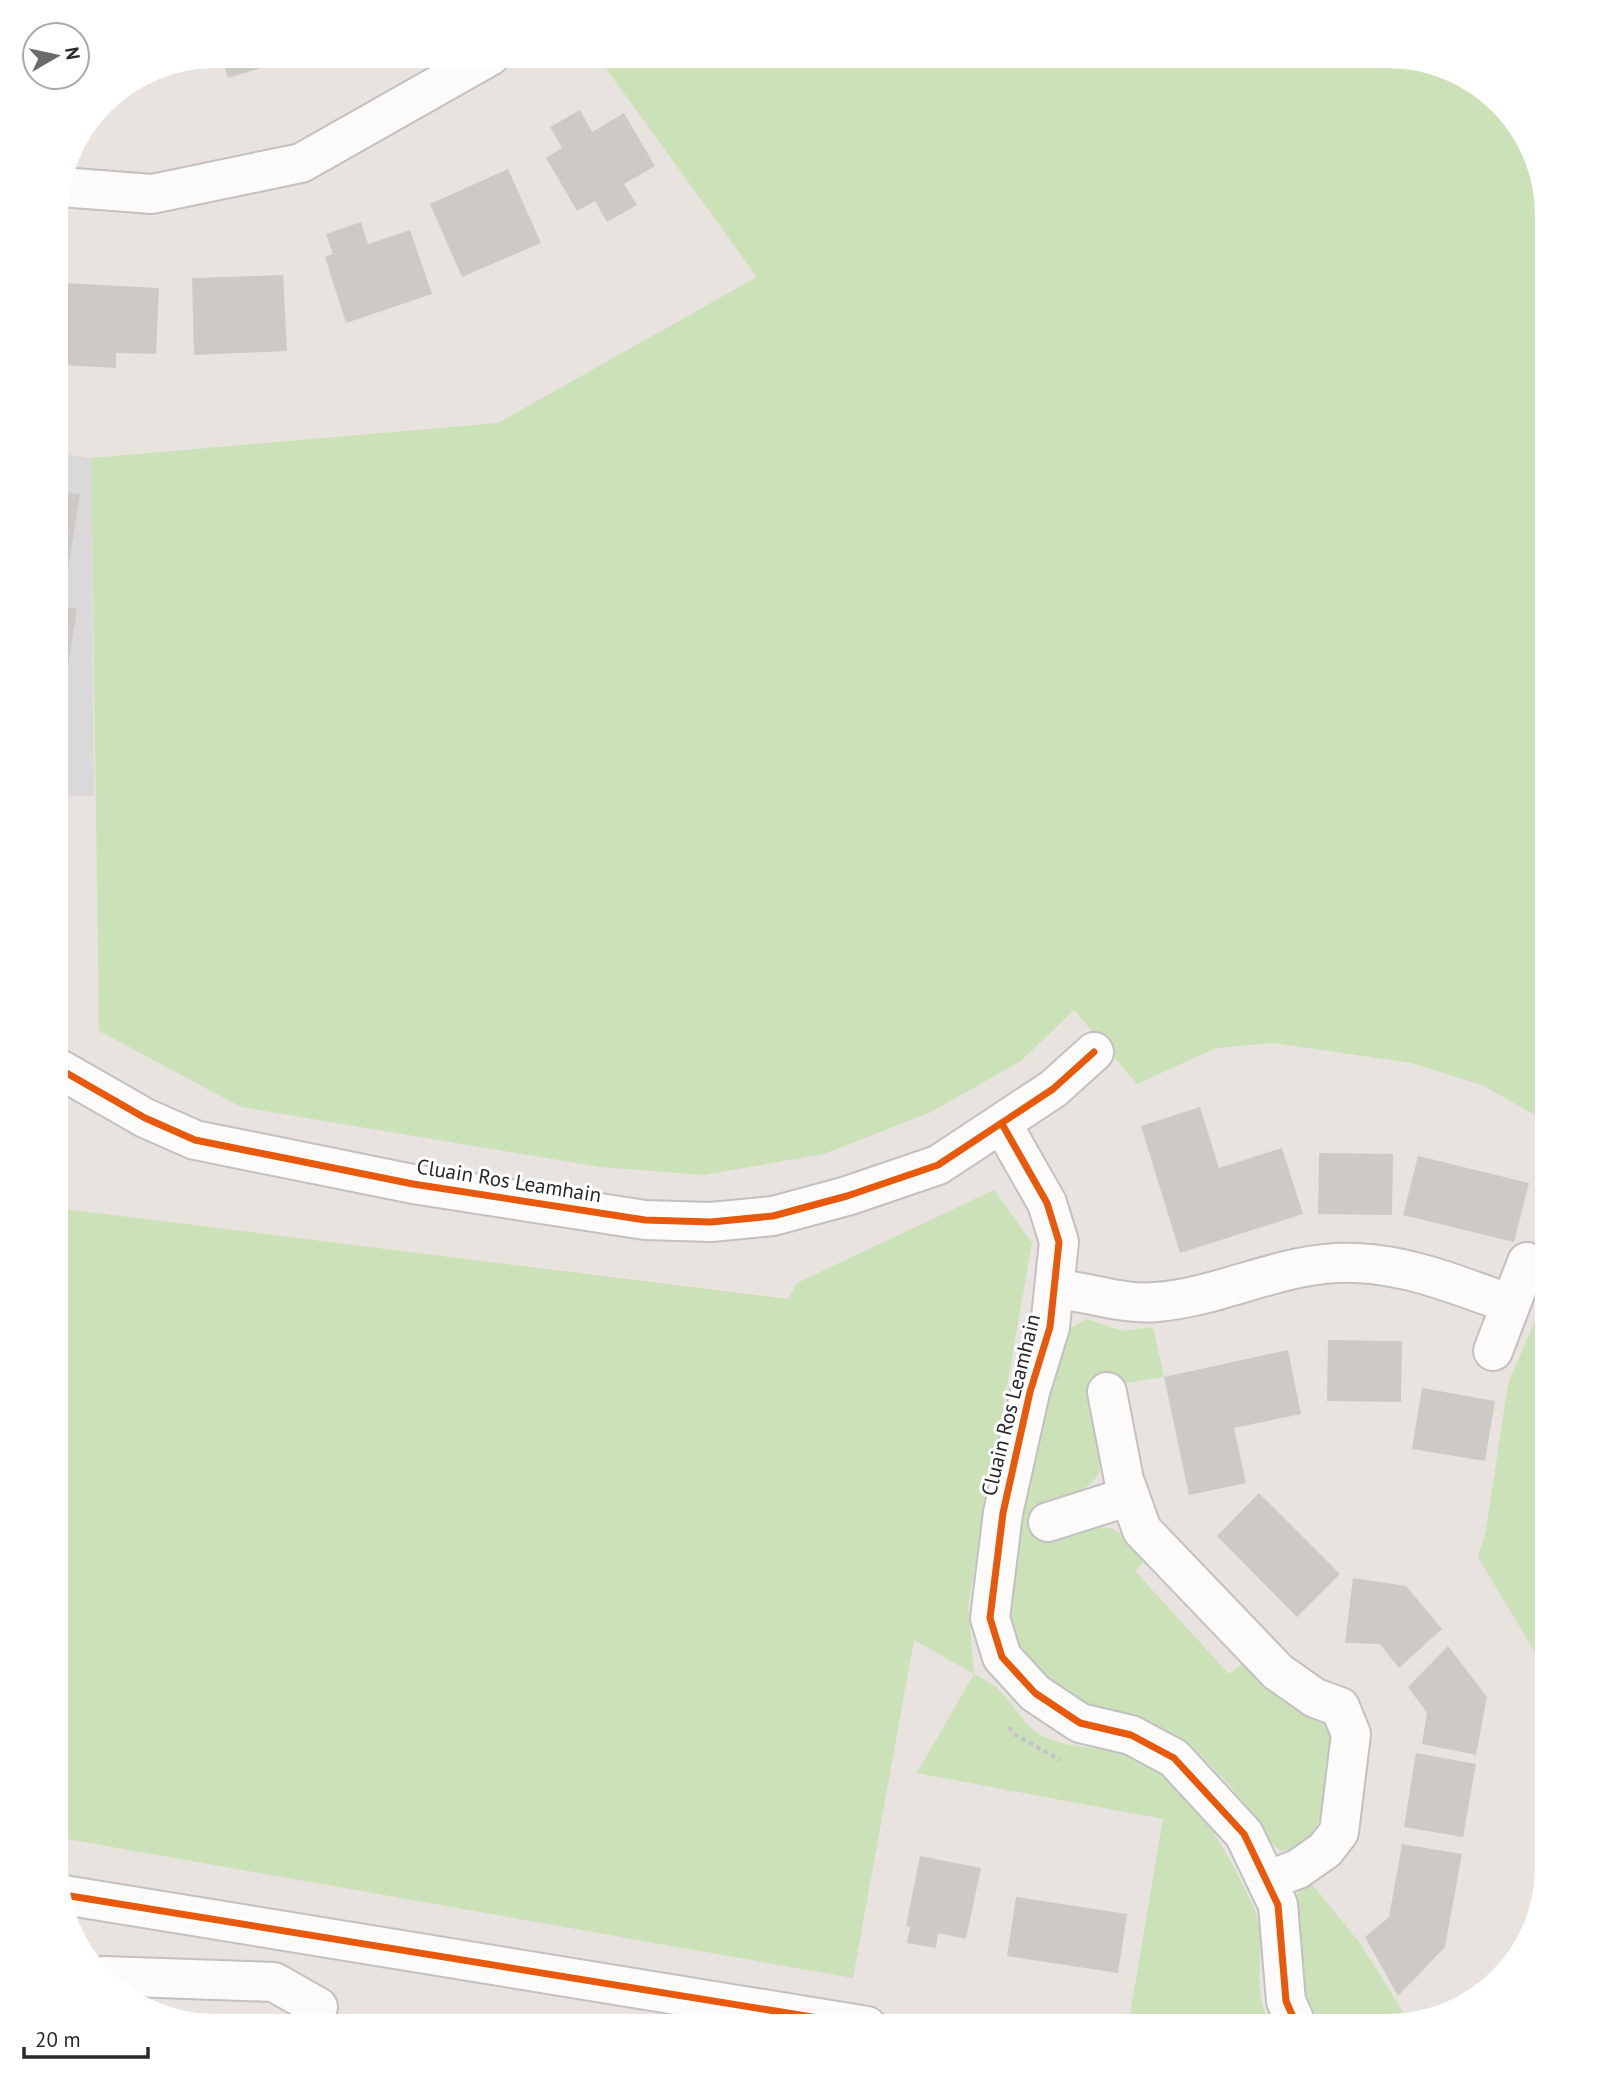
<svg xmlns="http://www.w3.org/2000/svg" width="1603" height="2082" font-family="'PT Sans',sans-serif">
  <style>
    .industrial { fill: #dbd8da }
    .green { fill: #cbe2b8 }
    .building { fill: #cdc9c5 }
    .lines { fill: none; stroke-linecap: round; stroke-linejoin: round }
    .minor-casing { stroke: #c2c0c0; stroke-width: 42 }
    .path { stroke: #c6c5c5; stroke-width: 4.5; stroke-dasharray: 5 3.5; stroke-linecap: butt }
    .minor { stroke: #fcfbfa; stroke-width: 38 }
    .cycleway-casing { stroke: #fff; stroke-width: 11 }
    .cycleway { stroke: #e8590c; stroke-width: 7 }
    .labels { text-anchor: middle; stroke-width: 6; stroke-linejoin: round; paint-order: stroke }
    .street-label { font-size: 21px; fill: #292929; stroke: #fff }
  </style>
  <rect width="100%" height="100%" fill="#e8e3de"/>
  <!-- industrial -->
  <path class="industrial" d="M56,453L91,458L94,796H56Z"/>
  <!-- green -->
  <path class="green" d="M597,56H1398L1467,77L1520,127L1547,215V1122L1484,1086L1412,1063L1273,1043L1216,1048L1137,1084L1074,1010L1021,1061L931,1112L824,1154L704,1175L600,1167L241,1107L99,1031L91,458L498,423L757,277Z
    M994,1190L1032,1243L968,1607L974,1674C983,1679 994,1684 1001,1692C1013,1704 1025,1726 1040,1735C1067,1749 1095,1746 1123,1753C1184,1769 1230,1855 1254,1908C1270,1944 1247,1990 1272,2026H1131L1129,2020L1163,1819L917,1773L974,1674L914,1640L853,1978L56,1837V1208L788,1299L797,1283Z
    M1547,1292V1672L1478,1557L1486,1530L1508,1384Z
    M1087,1319L1122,1331L1153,1327L1164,1377L1088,1389C1104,1463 1124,1476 1043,1509L1053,1541C1102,1524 1110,1517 1148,1558L1135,1571L1229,1674L1244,1662C1261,1678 1273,1697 1294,1709C1305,1716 1318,1718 1330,1725C1338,1758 1324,1820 1306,1849L1280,1851L1266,1837L1234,1790L1192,1746L1139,1716L1095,1711L1053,1690L1023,1657L1005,1599L1014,1527L1065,1331Z
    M1311,1883L1360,1943L1408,2020L1388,2026H1327L1303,2003L1299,1979L1302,1948L1294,1924L1293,1897Z"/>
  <!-- building -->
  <path class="building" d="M221,56H298V57L228,78Z
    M580,110L592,132L624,113L655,166L624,184L637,205L607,222L595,201L577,211L546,158L562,148L550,127Z
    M508,169L541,243L462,277L430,204Z
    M361,222L368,244L410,230L432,294L346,323L325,257L333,254L326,234Z
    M283,275L287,351L194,355L192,278Z
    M63,283L159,288L156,354L116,353V368L61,365Z
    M56,491L80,494L62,606L77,609L59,722Z
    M1200,1107L1219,1168L1282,1148L1303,1214L1180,1253L1141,1126Z
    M1319,1153L1393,1154L1392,1215L1318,1214Z
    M1418,1156L1529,1183L1514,1242L1403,1215Z
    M1328,1340L1402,1341L1401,1402L1327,1401Z
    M1288,1350L1301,1414L1234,1428L1246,1483L1189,1495L1164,1377Z
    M1422,1388L1495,1401L1485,1461L1412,1449Z
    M1259,1493L1340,1574L1297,1617L1217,1536Z
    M1353,1578L1406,1586L1442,1629L1399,1668L1380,1644L1345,1643Z
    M1448,1646L1487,1697L1476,1755L1422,1744L1427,1713L1408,1687Z
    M1416,1753L1476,1764L1463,1837L1404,1827Z
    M1402,1844L1462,1854L1445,1947L1398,1996L1365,1937L1389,1917Z
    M920,1856L981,1868L966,1939L938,1933L936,1948L907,1943L910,1927L906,1926Z
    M1016,1897L1127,1914L1118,1973L1007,1956Z"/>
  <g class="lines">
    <defs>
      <path id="minor" d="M61,187L152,194L301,163L490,56
        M56,1067L145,1118L195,1140L413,1184L645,1220L711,1222L773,1216L847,1196L938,1165L1053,1089L1094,1052
        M1002,1124L1047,1203L1059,1242L1050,1327L1030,1392L1003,1513L990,1618L1002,1657L1035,1693L1080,1723L1131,1735L1174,1758L1244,1834L1278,1905L1286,2001L1297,2026
        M1056,1289C1089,1292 1123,1305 1156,1302C1224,1297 1287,1259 1356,1263C1410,1265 1460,1286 1510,1304
        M1493,1351L1527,1262
        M1107,1392L1124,1480L1142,1530L1278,1672L1315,1698L1340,1707L1351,1734L1339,1832L1325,1850L1298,1869L1269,1880
        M1048,1522L1130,1496
        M64,1895L867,2026
        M104,1976L274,1982L318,2007"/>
    </defs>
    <!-- minor casing -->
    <use href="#minor" class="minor-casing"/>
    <!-- path -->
    <path class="path" d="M1009,1727L1014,1734L1060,1760
      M1336,2018L1357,2026"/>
    <!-- minor -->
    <use href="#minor" class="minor"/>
    <defs>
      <path id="cycleway" d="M56,1067L145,1118L195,1140L413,1184L645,1220L711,1222L773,1216L847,1196L938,1165L1053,1089L1094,1052
        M1002,1124L1047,1203L1059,1242L1050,1327L1030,1392L1003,1513L990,1618L1002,1657L1035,1693L1080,1723L1131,1735L1174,1758L1244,1834L1278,1905L1286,2001L1297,2026
        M64,1895L867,2026"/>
    </defs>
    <!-- cycleway casing -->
    <use href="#cycleway" class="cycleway-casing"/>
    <!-- cycleway -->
    <use href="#cycleway" class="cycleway"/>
  </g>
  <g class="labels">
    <!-- street labels -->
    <g class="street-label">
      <text transform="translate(509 1181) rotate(9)" y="7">Cluain Ros Leamhain</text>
      <text transform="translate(1011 1405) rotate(-76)" y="7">Cluain Ros Leamhain</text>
    </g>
  </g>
  <!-- crop -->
  <path d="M0 0H1603V2082H0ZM215 68H1388A147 147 0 0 1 1535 215V1867A147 147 0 0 1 1388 2014H215A147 147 0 0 1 68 1867V215A147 147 0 0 1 215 68Z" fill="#fff" fill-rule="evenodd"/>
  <!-- north arrow -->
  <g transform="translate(56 56) rotate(81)"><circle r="33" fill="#ffffff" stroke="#a9a9a9" stroke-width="2"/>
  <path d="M0-5L12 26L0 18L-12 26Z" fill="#6c6a68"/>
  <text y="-10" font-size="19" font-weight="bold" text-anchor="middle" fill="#292929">N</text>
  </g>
  <!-- scale -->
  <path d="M24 2047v10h124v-10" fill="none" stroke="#292929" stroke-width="3.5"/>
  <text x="35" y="2047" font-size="21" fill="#292929" stroke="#ffffff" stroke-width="5" paint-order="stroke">20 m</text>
</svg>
